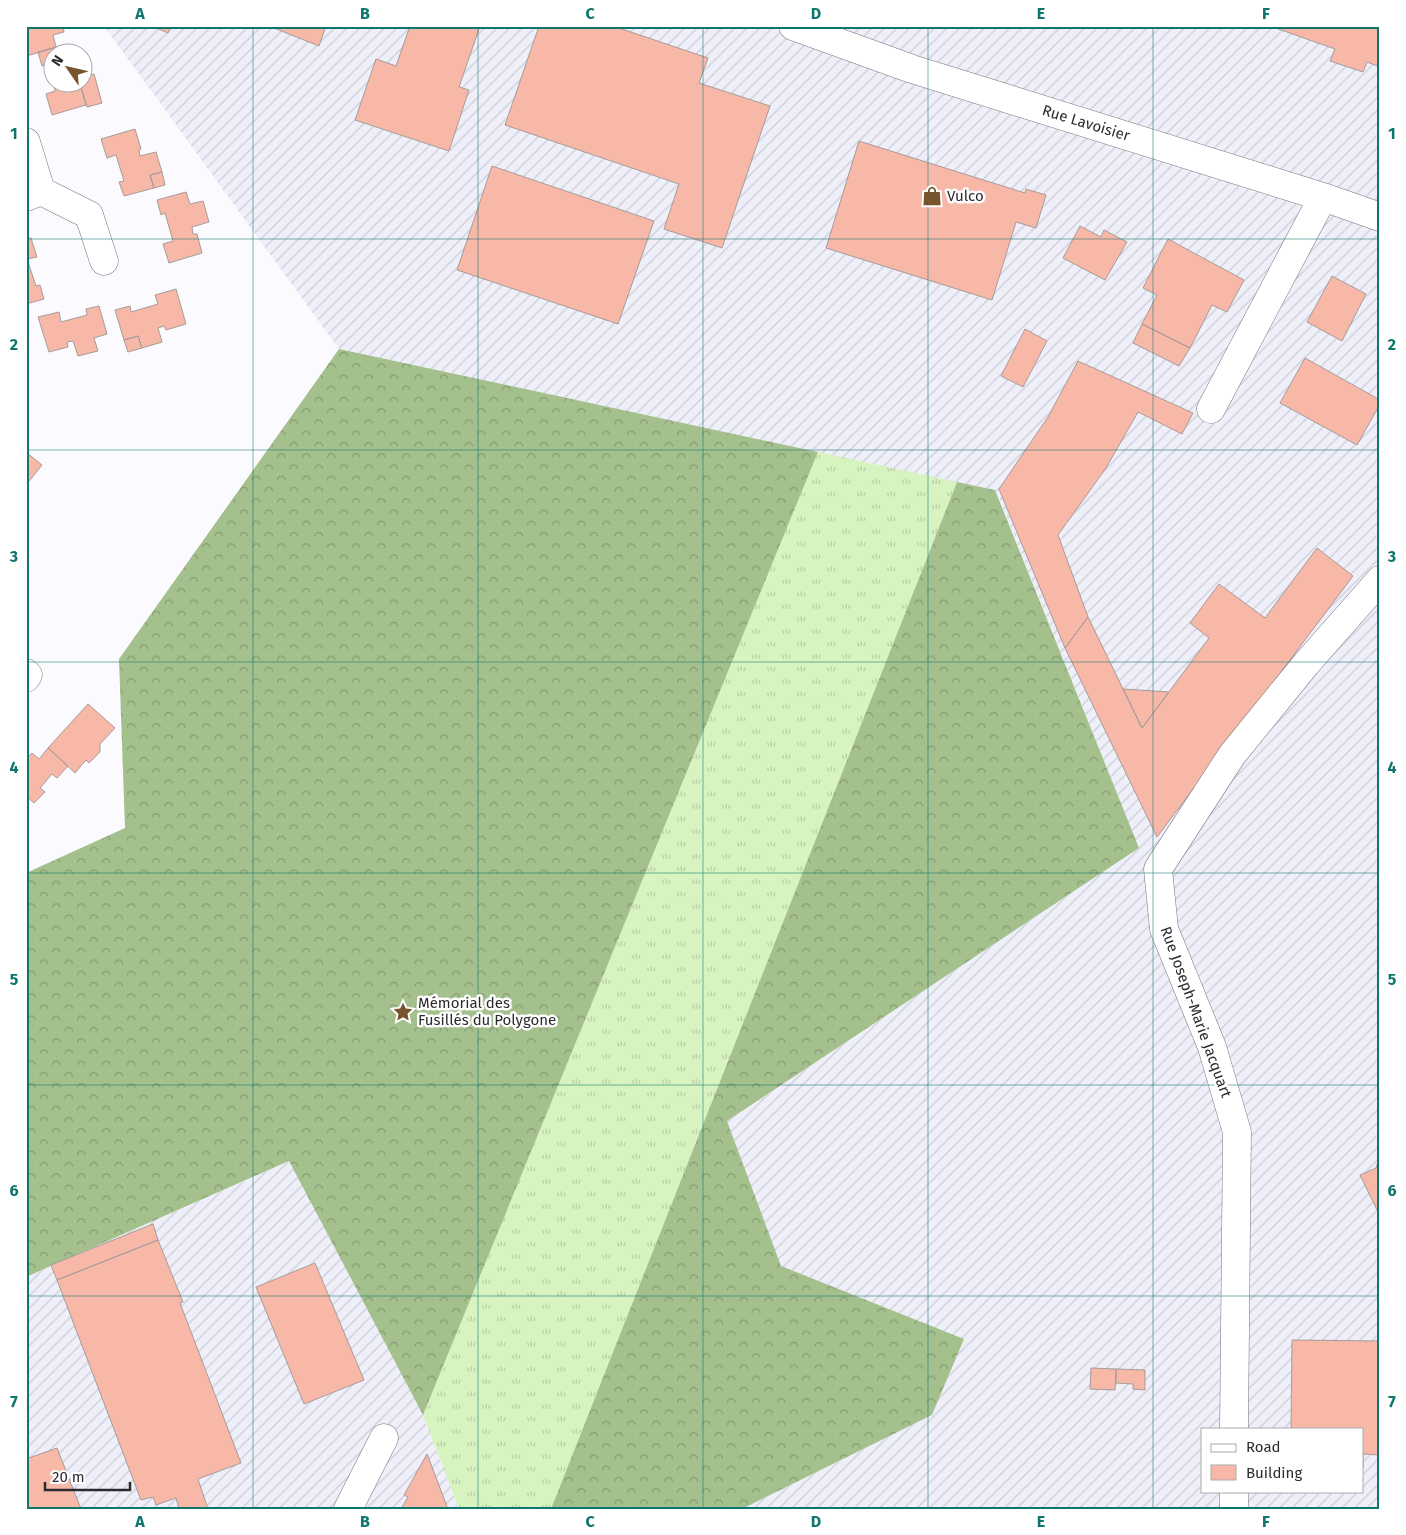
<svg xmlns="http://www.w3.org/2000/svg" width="1406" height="1535" font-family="'Fira Sans',sans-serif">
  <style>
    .industrial { fill: url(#industrial-furrows); fill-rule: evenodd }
    .grass { fill: url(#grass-tufts) }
    .forest { fill: url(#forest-crowns) }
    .building { fill: #f8b8a8; stroke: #a69b99 }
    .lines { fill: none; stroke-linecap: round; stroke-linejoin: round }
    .minor-casing { stroke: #75757e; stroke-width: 29 }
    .minor { stroke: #fff; stroke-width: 28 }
    .grid { fill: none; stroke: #0f766e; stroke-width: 1; stroke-opacity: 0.55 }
    .labels { text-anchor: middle; stroke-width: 5; stroke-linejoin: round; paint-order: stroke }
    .street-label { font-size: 15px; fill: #2b2b2f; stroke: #fff }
    .poi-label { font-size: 15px; fill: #2b2b2f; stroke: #fff; text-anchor: start }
    .neatline { fill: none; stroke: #0f766e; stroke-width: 2 }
    .grid-label { font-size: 16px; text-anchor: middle; font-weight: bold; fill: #0f766e }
  </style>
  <defs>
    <pattern id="industrial-furrows" width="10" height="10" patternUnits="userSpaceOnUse" patternTransform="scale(1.25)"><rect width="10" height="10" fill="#efeffa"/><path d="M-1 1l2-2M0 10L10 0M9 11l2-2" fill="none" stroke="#cdcdd7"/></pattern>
    <pattern id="grass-tufts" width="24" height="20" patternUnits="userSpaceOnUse" patternTransform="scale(1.25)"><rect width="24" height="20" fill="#d7f3c0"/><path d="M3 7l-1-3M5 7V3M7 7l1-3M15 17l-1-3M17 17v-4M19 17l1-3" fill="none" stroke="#b9d0a5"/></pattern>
    <pattern id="forest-crowns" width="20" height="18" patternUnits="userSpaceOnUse" patternTransform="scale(1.25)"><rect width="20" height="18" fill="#a4c08c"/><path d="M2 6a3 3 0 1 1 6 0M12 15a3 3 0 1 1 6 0" fill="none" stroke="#869c73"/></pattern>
  </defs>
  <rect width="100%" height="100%" fill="#fbfbff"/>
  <!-- industrial -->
  <path class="industrial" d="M104,26H1380V1509H742L932,1415L964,1339L780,1266L727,1121L1139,848L996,491L339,349ZM1202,1429H1362V1491H1202Z
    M290,1161L423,1415L459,1509H26V1277Z"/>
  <!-- grass -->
  <path class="grass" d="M818,452L957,482L551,1509H459L423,1415Z"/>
  <!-- forest -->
  <path class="forest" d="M339,349L818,452L423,1415L289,1161L26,1277V873L125,828L119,659Z
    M957,482L995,490L1139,848L727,1121L781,1266L964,1339L932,1415L742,1509H551Z"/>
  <!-- building -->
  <path class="building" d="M26,26H63L64,32L53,35L56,47L27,56L26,41H28Z
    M152,26H171L168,33Z
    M269,26H326L319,46Z
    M410,26H480L459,87L469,90L449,151L355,120L376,59L396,66Z
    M539,26H613L708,58L699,83L770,106L722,248L664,229L679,184L505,125Z
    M1270,26H1380V67L1367,62L1363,72L1330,61L1335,49Z
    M68,44L71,52H52V82L47,64L42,66L38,52Z
    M82,54H84L91,75L82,77Z
    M94,74L102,103L87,107L80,84L77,85L76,82H82V77Z
    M53,82H76L77,85L80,84L86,105L52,115L46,94L55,91Z
    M135,129L141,149L139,150L140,156L156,152L162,172L150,175L154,188L124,196L119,182L124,181L116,155L107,158L101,139Z
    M859,141L1025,193L1026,189L1046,195L1036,228L1016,222L992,300L826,248Z
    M492,166L654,221L618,324L457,270Z
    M162,172L165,185L154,188L150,175Z
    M186,192L190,204L203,201L209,222L192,227L193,234H197L202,253L169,263L163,244L173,241L165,213L161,215L157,200Z
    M1080,226L1101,237L1104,230L1127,242L1105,280L1063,258Z
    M31,238L37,257L27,259L36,286L40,285L44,299L26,304V239Z
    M1168,239L1244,280L1227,312L1212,305L1190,348L1142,324L1157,295L1143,288Z
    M1332,276L1366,294L1342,341L1307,322Z
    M176,289L186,324L166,330L164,326L158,328L162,342L142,348L138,336L124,340L115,310L130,306L131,312L158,304L155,295Z
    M99,306L107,334L94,338L98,351L78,356L73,341L67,342L68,347L49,352L38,317L59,312L61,322L87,315L86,309Z
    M1142,324L1190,348L1179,366L1133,343Z
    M1025,329L1047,341L1023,387L1001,376Z
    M138,336L142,348L128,352L124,340Z
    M1305,358L1380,400V404L1357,445L1280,403Z
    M1078,361L1193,413L1182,434L1138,412L1106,468L1058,535L1088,617L1065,648L999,489L1048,417Z
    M26,452L42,465L26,485Z
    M1317,548L1353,576L1157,837L1065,648L1088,617L1142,728L1209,638L1190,623L1219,584L1265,618Z
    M1123,689L1169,692L1142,728Z
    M88,704L115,728L100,744V752L89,763L86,760L75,773L48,748Z
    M48,748L68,766L57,778L52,774L40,788L45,792L34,803L26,796V759L32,753L39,759Z
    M1380,1161V1216L1360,1175L1376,1168L1378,1162Z
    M153,1224L158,1240L57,1280L51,1265Z
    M158,1240L183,1302L180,1303L241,1463L198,1479L208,1509H179L176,1498L156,1505L153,1497L141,1500L57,1280Z
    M315,1263L364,1380L304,1404L256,1287Z
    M1292,1340L1380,1341V1438H1378V1455L1363,1454V1468H1362V1429H1291Z
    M1091,1368L1116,1369L1115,1390L1090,1389Z
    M1116,1369L1145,1370V1390L1133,1389V1384L1116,1383Z
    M57,1448L81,1509H26V1459Z
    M427,1454L448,1509H401L408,1497L404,1495Z"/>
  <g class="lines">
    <defs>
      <path id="minor" d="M793,26L912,69L1323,197L1380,217
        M26,142L41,191L26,197
        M41,191L89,215L104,261
        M1211,409L1323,197
        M26,673L28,675L26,678
        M1234,1429L1237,1132L1212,1047L1164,929L1158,869L1232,755L1306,664L1380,580
        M1234,1491V1509
        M348,1509L384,1438"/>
    </defs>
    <!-- minor casing -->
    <use href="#minor" class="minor-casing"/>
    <!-- minor -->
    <use href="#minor" class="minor"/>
  </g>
  <!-- grid -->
  <path class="grid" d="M253,26V1509M478,26V1509M703,26V1509M928,26V1509M1153,26V1509M26,239H1380M26,450H1380M26,662H1380M26,873H1380M26,1085H1380M26,1296H1380"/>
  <!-- icons -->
  <defs>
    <symbol id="shop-bare" viewBox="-9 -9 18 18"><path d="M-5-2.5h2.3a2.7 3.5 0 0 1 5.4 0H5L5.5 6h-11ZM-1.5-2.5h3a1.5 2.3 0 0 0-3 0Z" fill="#77542d" stroke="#fff" stroke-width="2.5" paint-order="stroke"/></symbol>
    <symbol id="sight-bare" viewBox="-9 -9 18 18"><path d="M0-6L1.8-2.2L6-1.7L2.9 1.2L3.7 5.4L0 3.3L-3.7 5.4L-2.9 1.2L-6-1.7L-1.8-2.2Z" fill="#77542d" stroke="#fff" stroke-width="2.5" paint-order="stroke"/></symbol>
  </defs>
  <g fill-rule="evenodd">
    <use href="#shop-bare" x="918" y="182" width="28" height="28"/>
    <use href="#sight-bare" x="389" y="998" width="28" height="28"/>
  </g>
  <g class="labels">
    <!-- street labels -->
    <g class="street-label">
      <text transform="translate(1086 123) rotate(17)" y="5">Rue Lavoisier</text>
      <text transform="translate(1196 1012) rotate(70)" y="5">Rue Joseph-Marie Jacquart</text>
    </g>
    <!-- poi labels -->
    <g class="poi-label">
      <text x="947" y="201">Vulco</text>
      <text x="418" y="1008">Mémorial des<tspan x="418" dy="17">Fusillés du Polygone</tspan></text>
    </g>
  </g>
  <!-- border -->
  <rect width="1406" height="1535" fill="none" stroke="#ffffff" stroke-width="55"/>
  <!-- legend -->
  <rect x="1201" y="1428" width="162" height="65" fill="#ffffff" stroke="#aaaaac"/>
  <rect x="1211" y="1444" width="25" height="8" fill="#ffffff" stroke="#aaaaac"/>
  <text x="1246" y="1452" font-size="15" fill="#2b2b2f">Road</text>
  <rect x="1211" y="1465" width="25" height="15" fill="#f8b8a8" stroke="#aaaaac"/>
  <text x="1246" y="1478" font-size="15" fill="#2b2b2f">Building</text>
  <!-- north arrow -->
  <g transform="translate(68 68) rotate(304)"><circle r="24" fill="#ffffff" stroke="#aaaaac"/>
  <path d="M0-4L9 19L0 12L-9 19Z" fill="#77542d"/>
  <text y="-8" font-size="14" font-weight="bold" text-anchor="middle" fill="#2b2b2f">N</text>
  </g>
  <!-- scale -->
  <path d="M45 1482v8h85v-8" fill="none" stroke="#2b2b2f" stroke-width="2.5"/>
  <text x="52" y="1482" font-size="15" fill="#2b2b2f" stroke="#ffffff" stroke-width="4" paint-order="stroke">20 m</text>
  <rect x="28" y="28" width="1350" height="1480" class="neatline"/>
  <g class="grid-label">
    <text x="140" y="19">A</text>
    <text x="365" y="19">B</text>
    <text x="590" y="19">C</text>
    <text x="816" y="19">D</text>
    <text x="1041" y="19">E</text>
    <text x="1266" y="19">F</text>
    <text x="14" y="139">1</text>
    <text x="1392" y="139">1</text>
    <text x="14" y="350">2</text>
    <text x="1392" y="350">2</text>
    <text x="14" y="562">3</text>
    <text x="1392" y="562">3</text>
    <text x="14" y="773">4</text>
    <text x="1392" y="773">4</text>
    <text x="14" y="985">5</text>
    <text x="1392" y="985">5</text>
    <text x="14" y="1196">6</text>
    <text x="1392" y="1196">6</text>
    <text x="14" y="1407">7</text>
    <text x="1392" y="1407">7</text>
    <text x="140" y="1527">A</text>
    <text x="365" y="1527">B</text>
    <text x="590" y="1527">C</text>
    <text x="816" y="1527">D</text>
    <text x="1041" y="1527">E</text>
    <text x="1266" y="1527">F</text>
  </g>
</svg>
